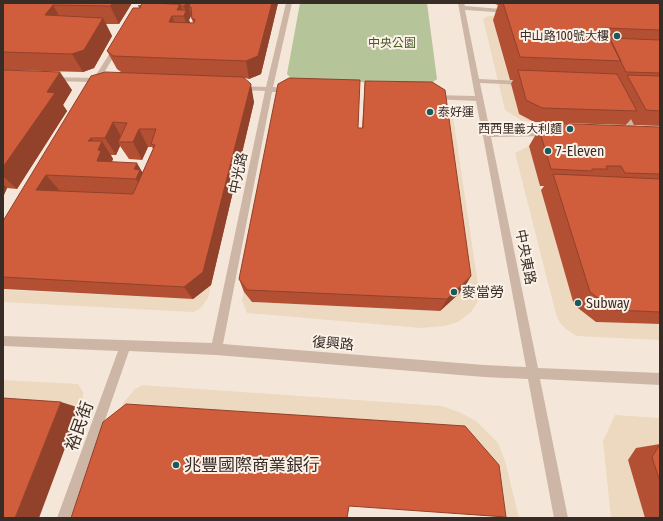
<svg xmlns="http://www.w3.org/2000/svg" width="663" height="521" font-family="'Fira Sans Condensed','Noto Sans TC',sans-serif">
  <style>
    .green { fill: #b6c499 }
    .plaza { fill: #edd8c0 }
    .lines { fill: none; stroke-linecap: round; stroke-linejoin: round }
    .minor { fill: #cdb6a5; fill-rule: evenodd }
    .wall { fill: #b35034; fill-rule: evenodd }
    .shaded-wall { fill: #92412a }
    .building { fill: #d05d3c; stroke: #92412a; fill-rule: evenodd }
    .poi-dot { fill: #195a5d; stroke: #fbf1e7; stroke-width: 1.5 }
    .labels { text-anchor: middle; stroke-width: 4; stroke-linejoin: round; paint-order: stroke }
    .far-poi-label { font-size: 12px; fill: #382c27; stroke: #fbf1e7; text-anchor: end }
    .far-park-label { font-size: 12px; fill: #485829; stroke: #fbf1e7 }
    .poi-label { font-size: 14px; fill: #382c27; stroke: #fbf1e7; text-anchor: start }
    .street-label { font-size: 14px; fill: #382c27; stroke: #fbf1e7 }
    .near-street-label { font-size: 17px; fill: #382c27; stroke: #fbf1e7 }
    .near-poi-label { font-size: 17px; fill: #382c27; stroke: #fbf1e7; text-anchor: start }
  </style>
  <rect width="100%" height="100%" fill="#f4e7da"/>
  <!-- green -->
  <path class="green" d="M300,3H427L437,79L429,85L292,79L287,74Z"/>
  <!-- plaza -->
  <path class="plaza" d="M488,16H501L493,20L519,114L534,122L522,121L505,110L483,19Z
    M440,108L453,117L480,298L471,312L458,322L444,326L421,328L247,313L242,300L244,292L252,302L440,311L463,289Z
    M529,146L574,305L596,322L660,324V340L577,336L567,330L560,323L556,314L515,153Z
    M211,285L208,298L200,309L193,312L3,302V287L5,290L193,299Z
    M3,380L78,384L83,392V399L80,408L3,404Z
    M142,385L442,406L461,413L476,421L498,443L505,461L519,518H492L487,467L114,432L124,402L134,390Z
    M615,415L660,418V450L628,460L645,518H611L603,441Z"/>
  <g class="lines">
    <!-- minor -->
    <path class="minor" d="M286,3H292L273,87L289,88L293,90L289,92H272L223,344L484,365L526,367L483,136L481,134L482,132L476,101L433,99L429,97L433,95L475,96L458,3H464L465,6L512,10V12L510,13L465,10L479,79L524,81L528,83L524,85L480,83L490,131L549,130L553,133L549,136L491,137L538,368L660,373V385L540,379L568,518H554L528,379L484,377L216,355L129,351L71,518H57L118,351L3,346V336L212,343L265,91L239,90L235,88L239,86L266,87Z
      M115,45L120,46L101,78H106V82H99L94,86L90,84L92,82L51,81L47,79L51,77L94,78Z
      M623,106L626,107L640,133L639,135H633L632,133L619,109Z"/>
  </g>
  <!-- wall -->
  <path class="wall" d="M3,3H132L119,24H106L112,36L94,68L83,72L5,70L72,90L63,105L67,111L17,189L7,188L3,197Z
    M278,3L261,74L249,79L245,78L254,102L211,285L193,299L4,289L3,288V221L121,72L117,69L107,51L139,8L138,5ZM191,16L193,23H190L189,20ZM120,146L129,159L142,160L148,147H152L153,149L143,172L112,162L113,159L111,155H116Z
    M492,3H658L660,6V126L634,125L631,119L626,125L534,122L519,114L511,84L513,80H510L493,20L498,5Z
    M365,81L463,290L440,311L252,302L244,292L239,279L358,128H362Z
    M660,127V324L596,322L574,305L541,190L544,186H540L529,146L539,129Z
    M660,444V518H645L628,460L636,448Z"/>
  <!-- shaded-wall -->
  <path class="shaded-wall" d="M113,3H132L119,24L110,6Z
    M186,3H191L189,7L191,16L189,20L192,28L189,34L184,16L177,10L180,4L184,16L186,12L184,6Z
    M272,3H278L261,74L249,79L246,61Z
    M53,5L63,23L45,15Z
    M172,16L178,34L169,22Z
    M103,18L112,36L94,68L83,72L72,54Z
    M60,72L72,90L63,105L67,111L17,189L3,176V167L47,92Z
    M251,84L254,102L211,285L193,299L184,287Z
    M113,122L123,140L118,142L120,146L116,155L105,138Z
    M139,129L148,147L142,160L133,142Z
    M91,138L98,149L102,141L113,159L110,164L97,161L88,141Z
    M137,163L147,180L146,196L136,179L134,169Z
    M46,175L60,191L36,190Z
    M3,184L7,188L3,197Z
    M471,276L463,290L440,311L447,299Z
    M61,402L80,408L39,518H15Z"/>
  <!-- building -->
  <path class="building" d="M3,3H113L110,6L53,5L45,15L103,18L84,50L72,54L3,52Z
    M142,3L180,4L177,10H186L184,16H172L169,22L194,23L195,19H192L191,7H189L190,3H272L258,56L246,61L113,56L107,51L133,8H140Z
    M151,3H186L184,6H181L180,4Z
    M503,3H658L660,6V30L605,28L621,61L520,57Z
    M609,38L660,40V73L626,72Z
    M3,70L60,72L47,92L55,93L3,167Z
    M518,70L617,74L637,111L542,108L526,100Z
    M105,72L243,77L251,84L203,272L184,287L3,277V221L91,76ZM113,122L127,123L118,142H133L139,129H156L151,144L155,145L133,194L36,190L46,175L136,179L140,170L134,169L137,163L97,161L101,151L98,150L102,141H88L91,138H105Z
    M627,75L660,76V111L646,110Z
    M289,78L360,80L358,128H363L365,81L432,82L445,90L471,276L447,299L247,290L239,279L278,84Z
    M547,123L660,127V174L625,173L621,166H606L608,169H592V171L551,169L539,129Z
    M553,174L660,179V312L614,310L590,292Z
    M3,398L61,402L15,518H3Z
    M126,404L465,426L499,465L506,517L349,506L347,518H71L103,422Z
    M660,444V482L652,457Z"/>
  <!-- markers -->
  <g class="poi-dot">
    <circle cx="617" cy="36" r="4"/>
    <circle cx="430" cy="112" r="4"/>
    <circle cx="570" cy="129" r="4"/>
    <circle cx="548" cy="151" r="4"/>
    <circle cx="454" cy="292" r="4"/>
    <circle cx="578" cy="303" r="4"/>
    <circle cx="176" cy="465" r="4"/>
  </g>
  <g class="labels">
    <!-- far-poi labels -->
    <g class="far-poi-label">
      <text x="609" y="40">中山路100號大樓</text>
      <text x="438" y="116" text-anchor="start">泰好運</text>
      <text x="562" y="133">西西里義大利麵</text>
    </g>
    <!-- far-park labels -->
    <g class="far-park-label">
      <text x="392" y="47">中央公園</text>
    </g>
    <!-- poi labels -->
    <g class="poi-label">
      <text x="556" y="156">7-Eleven</text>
      <text x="462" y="297">麥當勞</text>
      <text x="586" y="308">Subway</text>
    </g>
    <!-- street labels -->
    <g class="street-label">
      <text transform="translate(238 173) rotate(-78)" y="5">中光路</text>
      <text transform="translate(526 257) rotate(79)" y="5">中央東路</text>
      <text transform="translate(333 343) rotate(5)" y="5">復興路</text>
    </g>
    <!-- near-street labels -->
    <g class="near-street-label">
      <text transform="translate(79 426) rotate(-70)" y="6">裕民街</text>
    </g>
    <!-- near-poi labels -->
    <g class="near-poi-label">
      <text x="184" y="471">兆豐國際商業銀行</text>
    </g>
  </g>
  <!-- border -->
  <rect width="663" height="521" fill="none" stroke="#382c27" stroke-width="8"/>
</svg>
